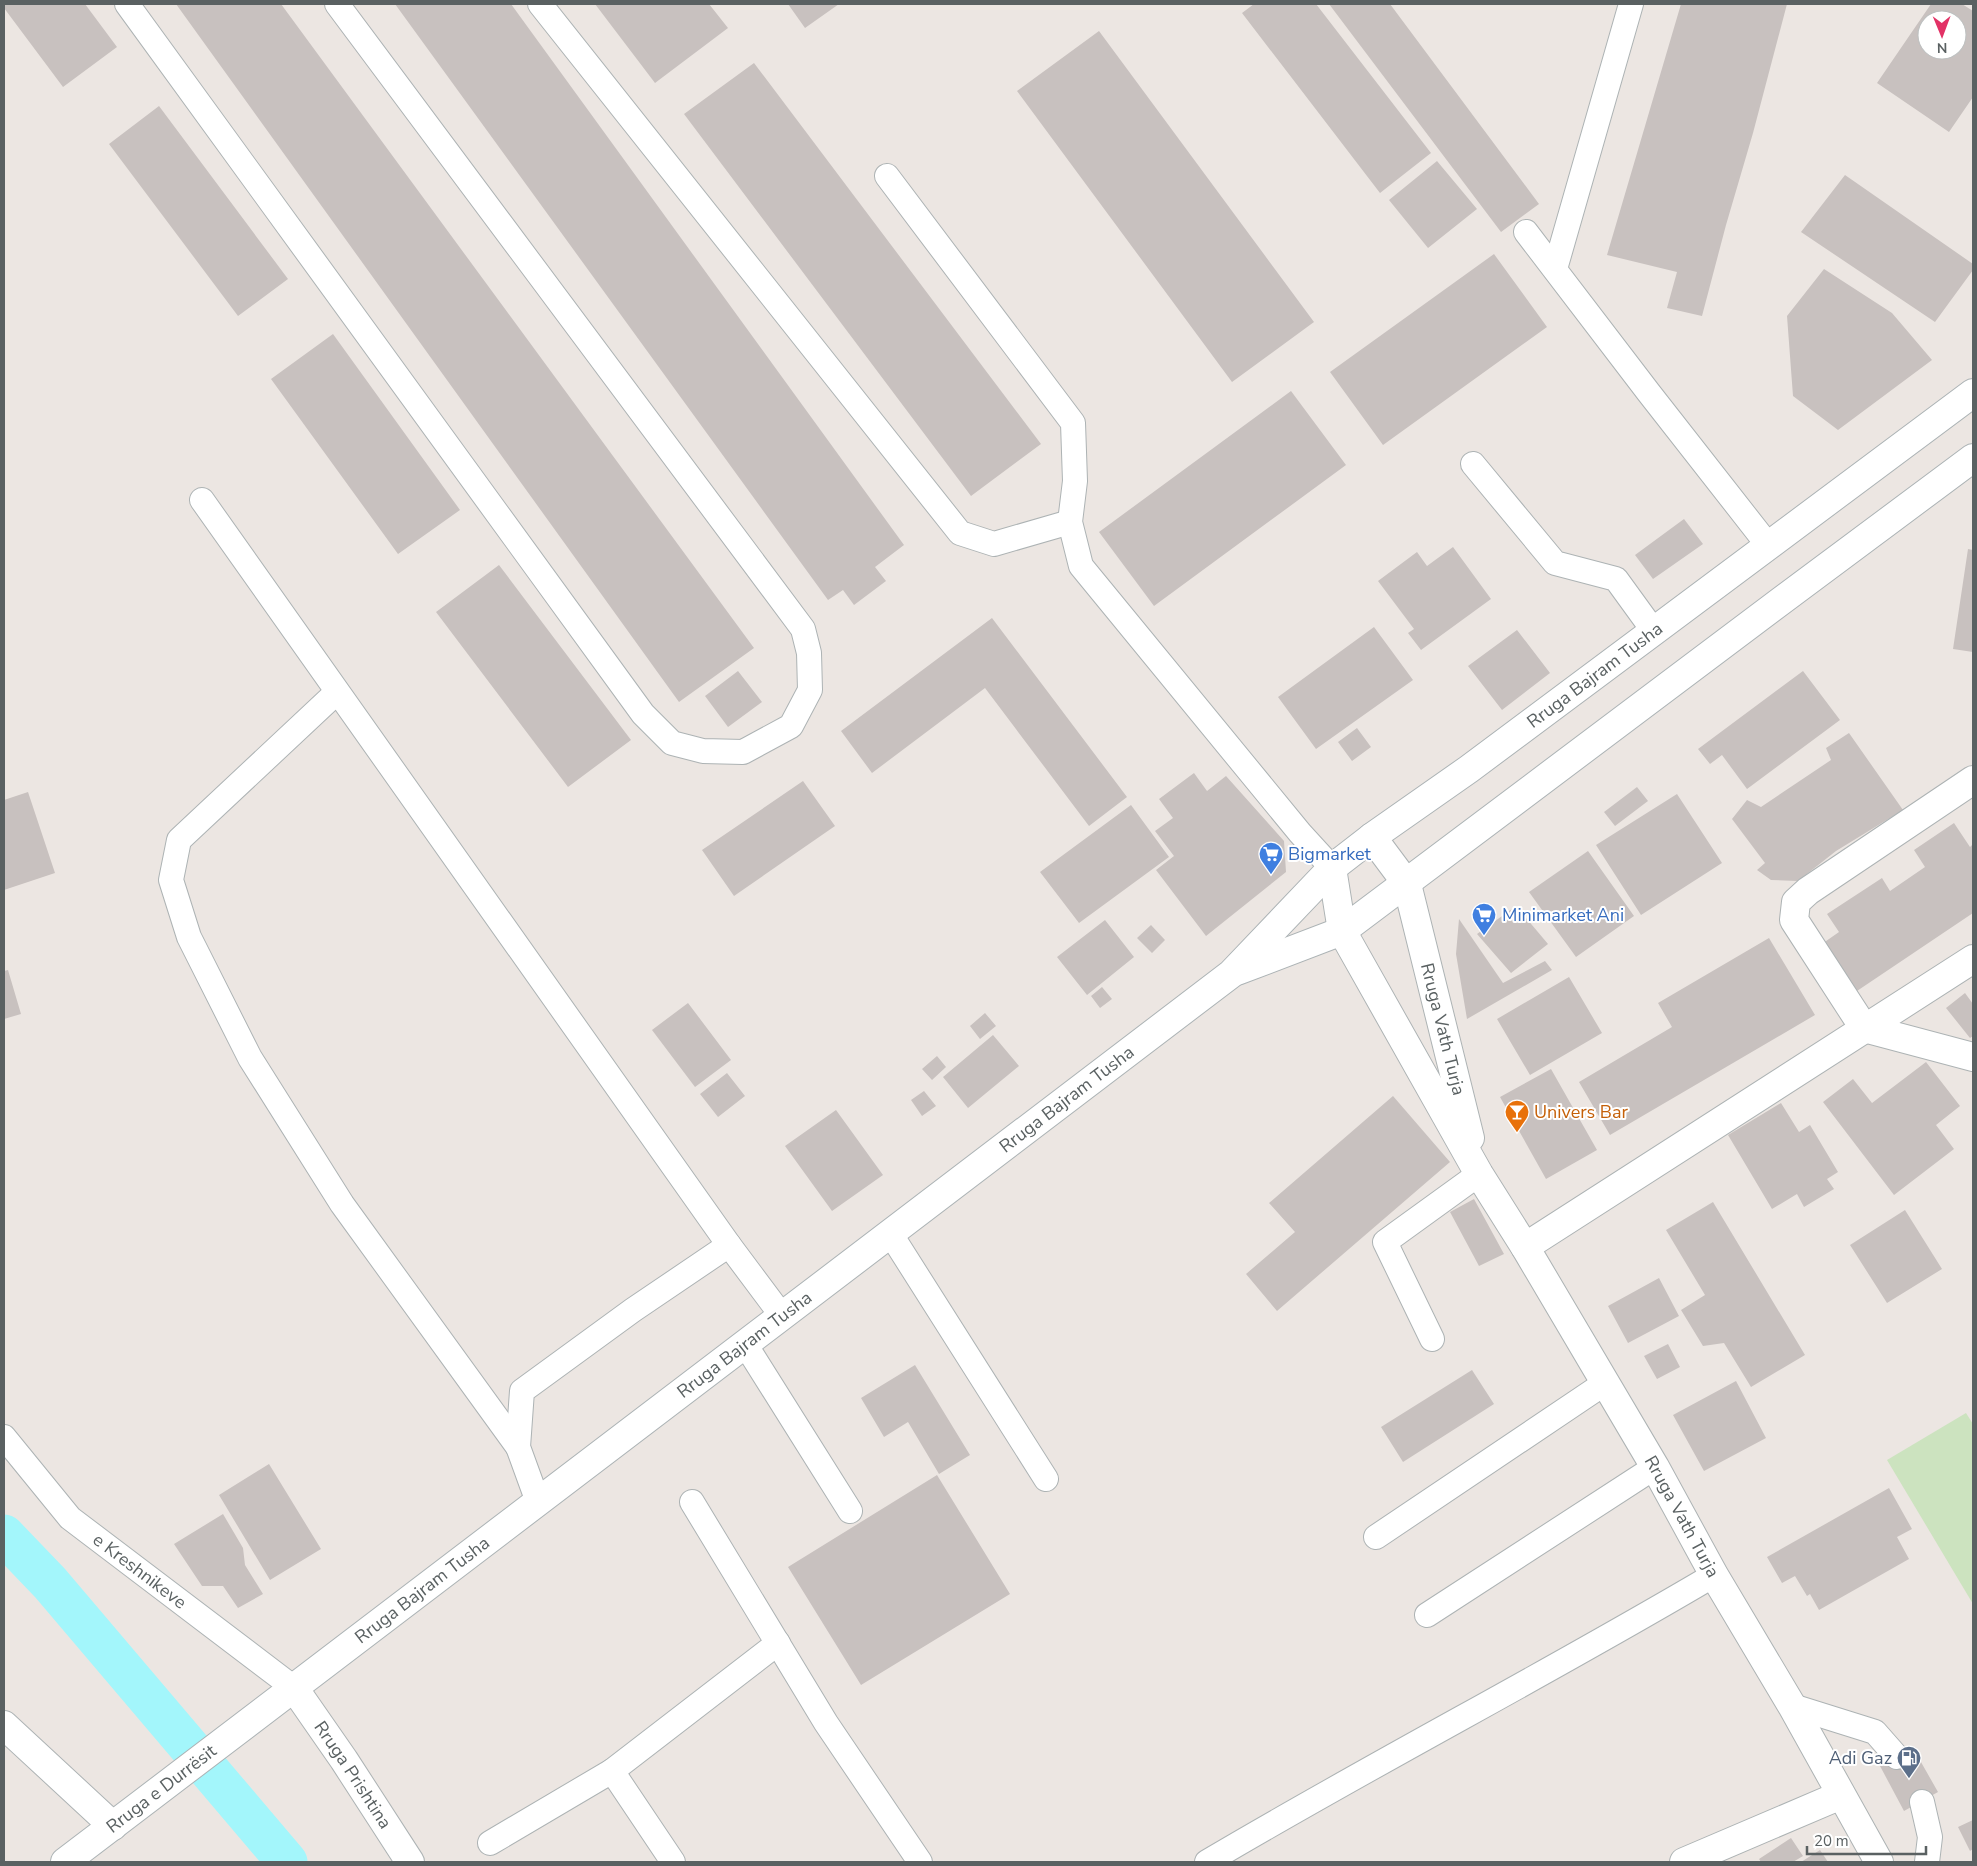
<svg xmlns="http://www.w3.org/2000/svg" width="1977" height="1866" font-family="'Nunito Sans',sans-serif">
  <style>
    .green { fill: #cce3bf }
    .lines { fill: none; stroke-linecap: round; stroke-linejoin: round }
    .canal { stroke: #a3f6fb; stroke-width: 41 }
    .building { fill: #c8c1bf; fill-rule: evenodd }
    .service-casing { stroke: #adb3b4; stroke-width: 26 }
    .minor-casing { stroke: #adb3b4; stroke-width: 30 }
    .tertiary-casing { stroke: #adb3b4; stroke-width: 30 }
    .secondary-casing { stroke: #acb3b5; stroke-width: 30 }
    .service { stroke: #fff; stroke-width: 24 }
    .minor { stroke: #fff; stroke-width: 28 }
    .tertiary { stroke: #fff; stroke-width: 28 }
    .secondary { stroke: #fff; stroke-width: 28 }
    .labels { text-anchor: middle; stroke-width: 4; stroke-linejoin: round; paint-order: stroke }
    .street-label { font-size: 18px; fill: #5a6162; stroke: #fff }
    .shop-label { font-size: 18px; fill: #366cbe; stroke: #fff; text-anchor: start }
    .food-label { font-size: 18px; fill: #c56008; stroke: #fff; text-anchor: start }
    .service-label { font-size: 18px; fill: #4e5e75; stroke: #fff; text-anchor: end }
  </style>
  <rect width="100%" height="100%" fill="#ece6e2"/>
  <!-- green -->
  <path class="green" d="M1966,1413L1973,1424V1604L1887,1460Z"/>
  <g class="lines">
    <!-- canal -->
    <path class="canal" d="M4,1535L50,1583L287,1862"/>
  </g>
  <!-- building -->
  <path class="building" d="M4,4H85L117,47L63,87L4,8Z
    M176,4H281L754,648L679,702Z
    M395,4H511L904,545L875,567L886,581L854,605L843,590L828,600Z
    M595,4H709L728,28L655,83Z
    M788,4H839L805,28Z
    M1254,4H1316L1431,153L1380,193L1242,13Z
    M1329,4H1390L1539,204L1501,232Z
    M1681,4H1787L1753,133L1726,225L1702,316L1667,308L1677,272L1607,255Z
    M1931,4H1962L1973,11V97L1949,132L1877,83ZM1927,20H1957V50H1927Z
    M1099,31L1314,322L1232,382L1017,91Z
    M754,63L1041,444L971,496L684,114Z
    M159,106L288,279L238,316L109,144Z
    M1437,161L1477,209L1428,248L1389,200Z
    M1845,175L1973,264V270L1935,322L1801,232Z
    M1494,254L1547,327L1383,445L1330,372Z
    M1824,269L1892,313L1932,360L1838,430L1793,396L1787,316Z
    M333,334L460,510L398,554L271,379Z
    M1291,391L1346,465L1154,606L1099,532Z
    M1684,519L1703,544L1653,579L1635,555Z
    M1453,547L1491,599L1421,650L1408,633L1414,629L1378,581L1417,552L1427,566Z
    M1968,549L1973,550V652L1953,649Z
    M499,565L631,740L568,787L436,612Z
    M992,618L1127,797L1089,826L985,688L872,773L841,731Z
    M1374,627L1413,680L1316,749L1278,697Z
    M1517,630L1550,673L1502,710L1468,666Z
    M738,671L762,702L728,727L705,696Z
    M1803,671L1840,720L1747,789L1722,755L1710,764L1698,749Z
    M1357,728L1371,747L1352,761L1338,742Z
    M1849,733L1903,810L1836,851L1798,881L1771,880L1757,870L1765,863L1732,819L1747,800L1761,807L1831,760L1826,748Z
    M1194,773L1207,791L1226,776L1284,841L1286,872L1206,936L1156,870L1174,856L1155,831L1173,818L1159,799Z
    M803,781L835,826L734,896L702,850Z
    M1637,787L1648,801L1615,826L1604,812Z
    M28,792L55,873L4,890V800Z
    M1677,794L1722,863L1641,915L1596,845Z
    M1131,805L1169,857L1079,923L1040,872Z
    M1954,823L1970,847L1973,844V913L1851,995L1819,946L1839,932L1827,914L1882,878L1890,891L1925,867L1914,850Z
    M1588,851L1634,916L1576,957L1529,892Z
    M1516,906L1548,944L1511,973L1477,934Z
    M1459,919L1503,983L1545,961L1552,970L1467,1019L1456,954Z
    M1105,920L1134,957L1087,995L1057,957Z
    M1151,925L1165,940L1152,953L1137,938Z
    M1769,938L1815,1015L1610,1135L1579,1082L1672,1027L1658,1003Z
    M8,970L21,1014L4,1019V971Z
    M1569,977L1602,1033L1530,1075L1497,1019Z
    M1102,987L1112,999L1100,1008L1091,996Z
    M1965,993L1973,1004V1036L1970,1038L1946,1008Z
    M688,1003L731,1060L695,1087L652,1030Z
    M985,1013L996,1026L980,1039L970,1026Z
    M993,1035L1019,1066L968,1108L943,1077Z
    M937,1056L946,1067L932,1080L922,1069Z
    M1926,1062L1960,1106L1936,1125L1954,1149L1894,1195L1823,1102L1853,1079L1872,1103Z
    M1551,1069L1597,1150L1546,1179L1500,1097Z
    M727,1073L745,1096L718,1117L700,1094Z
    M924,1091L936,1106L922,1116L911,1100Z
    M1393,1096L1450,1162L1277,1311L1246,1274L1295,1232L1269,1203Z
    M1781,1103L1799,1132L1810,1125L1838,1172L1827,1179L1834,1189L1804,1207L1797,1194L1772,1209L1728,1135Z
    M836,1110L883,1175L832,1211L785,1146Z
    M1474,1199L1504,1254L1479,1266L1450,1212Z
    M1713,1202L1805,1355L1751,1387L1724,1343L1703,1346L1681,1310L1705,1295L1666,1230Z
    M1905,1210L1942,1269L1887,1303L1850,1245Z
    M1659,1278L1679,1316L1628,1343L1608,1306Z
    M1668,1344L1680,1367L1657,1379L1644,1356Z
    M915,1365L970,1455L939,1474L908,1422L884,1437L861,1398Z
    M1472,1370L1494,1404L1403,1462L1381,1427Z
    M1736,1381L1766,1438L1704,1471L1673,1415Z
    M269,1464L321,1549L270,1580L219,1495Z
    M937,1475L1010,1594L861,1685L788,1567Z
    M1889,1488L1912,1529L1897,1537L1909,1559L1819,1610L1810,1594L1807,1596L1795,1576L1782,1583L1767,1557Z
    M223,1514L243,1548L245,1565L263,1594L238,1608L223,1586H202L174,1544Z
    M1913,1748L1938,1792L1904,1811L1880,1766Z
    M1973,1820V1849L1970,1851L1958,1827Z
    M1791,1838L1803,1856L1793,1862H1761L1759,1859Z
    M1820,1850L1828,1862H1801Z"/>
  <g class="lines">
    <defs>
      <g id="service">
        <path d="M127,4L643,714L672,743L703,751L743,752L791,726L810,690L809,653L803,629L337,4"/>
        <path d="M540,4L960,533L994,544L1070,522"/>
        <path d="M887,176L1073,423L1075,481L1070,522L1081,566L1300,833L1332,868"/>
        <path d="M1526,232L1649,393L1768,545"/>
        <path d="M1555,269L1631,4"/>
        <path d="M1473,464L1555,563L1616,579L1653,630"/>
        <path d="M202,500L729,1245L633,1310L522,1391L518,1447L538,1502"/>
        <path d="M337,692L179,840L171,880L189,937L250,1058L342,1204L518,1447"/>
        <path d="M890,1233L1046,1479"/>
        <path d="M729,1245L782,1316"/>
        <path d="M1432,1339L1385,1242L1479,1174"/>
        <path d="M745,1344L850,1511"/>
        <path id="s1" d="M4,1437L70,1518L294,1688"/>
        <path d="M692,1502L826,1723L920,1862"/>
        <path d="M1376,1537L1605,1383"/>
        <path d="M1427,1615L1655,1467"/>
        <path d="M1792,1706L1875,1732L1897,1757"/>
        <path d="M612,1771L778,1643"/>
        <path d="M1922,1802L1930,1837L1927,1862"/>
        <path d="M490,1843L612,1771L673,1862"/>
        <path d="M1207,1862C1374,1763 1547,1674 1714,1575"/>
      </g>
      <g id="minor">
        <path d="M1973,780L1808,891L1796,902L1794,920L1864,1028L1973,1057"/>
        <path d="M1525,1247L1973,959"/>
        <path id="s2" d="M294,1688L344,1760L410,1862"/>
        <path d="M4,1725L113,1826"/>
        <path d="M1684,1862L1841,1795"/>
      </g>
      <g id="tertiary">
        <path id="s3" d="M1372,837L1407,884L1470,1138"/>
        <path id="s4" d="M1332,868L1342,931L1479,1174L1525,1247L1655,1467L1714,1575L1792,1706L1879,1862"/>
      </g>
      <g id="secondary">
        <path d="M1237,971L1342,931L1781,601L1973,458"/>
        <path id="s5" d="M65,1862L1231,974L1332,868L1372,837L1469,769L1973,393"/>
      </g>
    </defs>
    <!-- service casing -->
    <use href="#service" class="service-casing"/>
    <!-- minor casing -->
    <use href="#minor" class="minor-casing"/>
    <!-- tertiary casing -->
    <use href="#tertiary" class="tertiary-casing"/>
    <!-- secondary casing -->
    <use href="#secondary" class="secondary-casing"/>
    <!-- service -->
    <use href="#service" class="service"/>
    <!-- minor -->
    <use href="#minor" class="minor"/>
    <!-- tertiary -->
    <use href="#tertiary" class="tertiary"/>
    <!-- secondary -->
    <use href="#secondary" class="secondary"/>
  </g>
  <!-- icons -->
  <defs>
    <symbol id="supermarket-pin" viewBox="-11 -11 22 30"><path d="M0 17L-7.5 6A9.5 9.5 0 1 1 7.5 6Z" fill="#3f7fe0" stroke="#fff"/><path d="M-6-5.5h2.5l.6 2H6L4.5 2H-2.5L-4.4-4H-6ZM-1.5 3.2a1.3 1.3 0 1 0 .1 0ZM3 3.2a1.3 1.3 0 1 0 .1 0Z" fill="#fff"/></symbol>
    <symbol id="bar-pin" viewBox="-11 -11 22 30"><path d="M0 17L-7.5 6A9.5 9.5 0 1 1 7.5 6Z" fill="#e8710a" stroke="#fff"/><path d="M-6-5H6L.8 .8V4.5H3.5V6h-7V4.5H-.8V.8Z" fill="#fff"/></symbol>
    <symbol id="fuel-pin" viewBox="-11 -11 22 30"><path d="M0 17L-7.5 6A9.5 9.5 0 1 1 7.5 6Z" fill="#5c6f8a" stroke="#fff"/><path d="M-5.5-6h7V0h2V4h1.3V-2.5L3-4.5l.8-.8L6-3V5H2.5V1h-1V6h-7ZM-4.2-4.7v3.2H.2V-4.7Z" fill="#fff"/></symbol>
  </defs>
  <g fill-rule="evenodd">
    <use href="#supermarket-pin" x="1257" y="840" width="28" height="38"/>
    <use href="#supermarket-pin" x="1470" y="901" width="28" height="38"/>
    <use href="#bar-pin" x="1503" y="1098" width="28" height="38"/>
    <use href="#fuel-pin" x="1895" y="1744" width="28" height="38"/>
  </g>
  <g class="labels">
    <!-- street labels -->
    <g class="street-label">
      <text dy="6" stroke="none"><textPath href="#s5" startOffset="1938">Rruga Bajram Tusha</textPath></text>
      <text dy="6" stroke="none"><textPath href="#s3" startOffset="208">Rruga Vath Turja</textPath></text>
      <text dy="6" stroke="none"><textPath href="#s5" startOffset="1259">Rruga Bajram Tusha</textPath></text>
      <text dy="6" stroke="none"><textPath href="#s5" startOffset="854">Rruga Bajram Tusha</textPath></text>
      <text dy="6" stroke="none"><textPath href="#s4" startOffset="741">Rruga Vath Turja</textPath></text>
      <text dy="6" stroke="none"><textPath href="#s1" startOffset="192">e Kreshnikeve</textPath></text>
      <text dy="6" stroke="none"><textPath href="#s5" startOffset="449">Rruga Bajram Tusha</textPath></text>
      <text dy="6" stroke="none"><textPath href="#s2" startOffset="105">Rruga Prishtina</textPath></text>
      <text dy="6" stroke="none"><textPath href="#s5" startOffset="121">Rruga e Durrësit</textPath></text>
    </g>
    <!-- shop labels -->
    <g class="shop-label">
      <text x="1288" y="860">Bigmarket</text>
      <text x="1502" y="921">Minimarket Ani</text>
    </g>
    <!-- food labels -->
    <g class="food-label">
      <text x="1534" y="1118">Univers Bar</text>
    </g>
    <!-- service labels -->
    <g class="service-label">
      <text x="1892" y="1764">Adi Gaz</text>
    </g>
  </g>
  <!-- border -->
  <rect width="1977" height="1866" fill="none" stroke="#5a6162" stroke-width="10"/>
  <!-- north arrow -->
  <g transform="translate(1942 35) rotate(179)"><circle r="24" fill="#ffffff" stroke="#bdc0c0"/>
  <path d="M0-4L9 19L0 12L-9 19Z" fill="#e23266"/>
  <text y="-8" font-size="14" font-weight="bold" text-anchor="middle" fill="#5a6162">N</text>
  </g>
  <!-- scale -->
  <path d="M1807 1846v8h119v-8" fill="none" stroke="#5a6162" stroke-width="2.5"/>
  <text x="1814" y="1846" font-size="15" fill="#5a6162" stroke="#ffffff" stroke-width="4" paint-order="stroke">20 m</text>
</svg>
